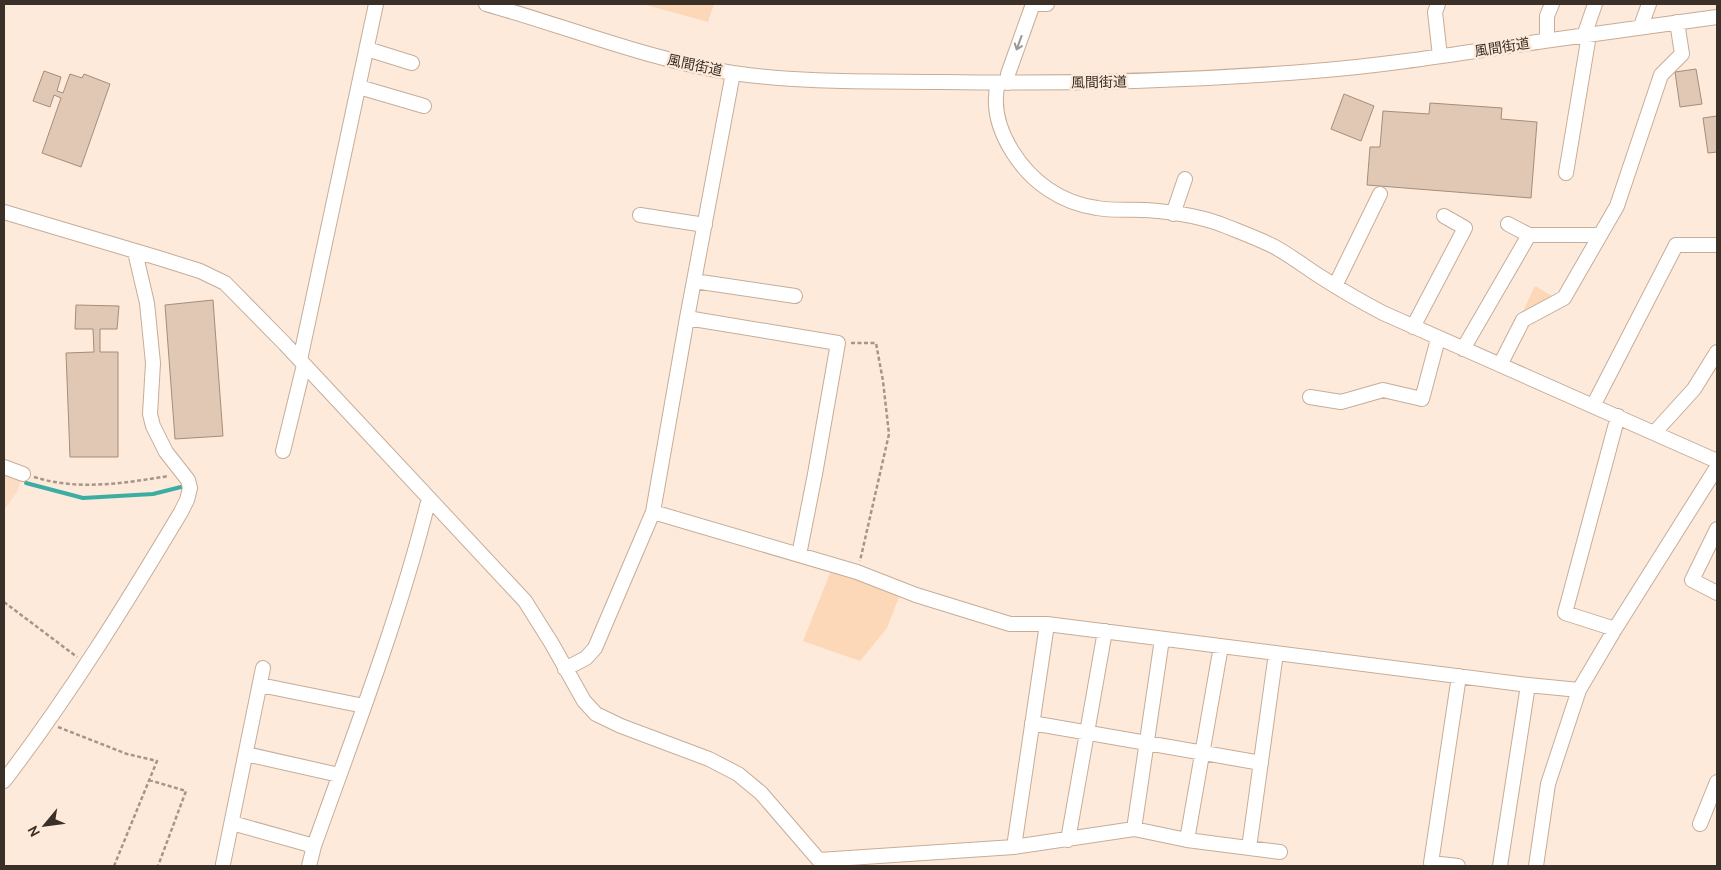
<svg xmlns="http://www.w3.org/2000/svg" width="1721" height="870" font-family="Cabin,'Noto Sans JP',sans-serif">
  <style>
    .built { fill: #fcdcc2 }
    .green { fill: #fcd7b8 }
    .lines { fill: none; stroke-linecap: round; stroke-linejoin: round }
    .stream { stroke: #3bada3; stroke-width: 4 }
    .building { fill: #e1c8b4; stroke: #a48d7a }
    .minor-casing { stroke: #c5ad9a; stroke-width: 16 }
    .path { stroke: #a59689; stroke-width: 2.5; stroke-dasharray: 4 2.5; stroke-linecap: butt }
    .minor { stroke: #fff; stroke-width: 14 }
    .oneway { stroke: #9c9894 }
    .labels { text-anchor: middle; stroke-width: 5; stroke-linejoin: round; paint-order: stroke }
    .street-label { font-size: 14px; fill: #3a3028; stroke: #feeada }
  </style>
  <rect width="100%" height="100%" fill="#feeada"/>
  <!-- built -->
  <path class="built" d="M4,458L24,470L17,492L4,510Z"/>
  <!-- green -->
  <path class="green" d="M643,4H714L708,22Z
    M1535,286L1554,297L1526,311L1524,309Z
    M832,568L901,592L887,628L860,661L803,641Z"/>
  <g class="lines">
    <!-- stream -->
    <path class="stream" d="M26,483L83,498L153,494L185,486"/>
  </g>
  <!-- building -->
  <path class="building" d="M1696,69L1702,104L1680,107L1675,72Z
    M44,71L61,77L57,91L63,93L70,74L82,78L84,74L110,84L81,167L42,153L61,98L54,95L50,107L33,101Z
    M1344,94L1374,106L1361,141L1331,129Z
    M1430,103L1502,108L1501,119L1537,122L1531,198L1367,185L1370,147H1380L1383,111L1429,114Z
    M1717,116V152L1708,153L1703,118Z
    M213,300L223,436L175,439L165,305Z
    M76,305L119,306L117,329H100V352H118V457H70L66,353L94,352L93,329H75Z"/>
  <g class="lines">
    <defs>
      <path id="minor" d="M486,4C568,27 649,60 733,73C803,83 874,81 945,82C1069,84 1191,81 1314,71C1391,65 1467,52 1544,41C1602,33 1659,25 1717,17
        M1033,4H1047
        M1438,4L1435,12L1440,56
        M1641,26L1649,4
        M1584,36L1595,4
        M1547,40V16L1552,4
        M367,49L412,63
        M998,83C992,107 999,130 1012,151C1031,182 1061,203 1097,208C1113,211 1130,209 1146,210C1174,212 1202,216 1228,227C1243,233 1259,239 1273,246C1290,255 1305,267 1321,277C1341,290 1362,302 1383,313L1717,461
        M1008,83V74L1033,4
        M359,87L424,106
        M1566,173L1589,35
        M4,212L162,259L200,271L225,283L285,344L525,601L552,644L584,701L596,714L621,726L709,759L738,774L761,793L824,866
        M1173,214L1185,179
        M640,215L705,225
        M1508,224L1529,235H1600
        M694,281L795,296
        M1335,286L1380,194
        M687,318L838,343L815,474L799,555
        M1413,327L1465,228L1444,216
        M1463,349L1529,235
        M300,360L376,4
        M1500,365L1523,320L1564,298L1617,206L1661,75L1682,54L1677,22
        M1310,397L1341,402L1383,390L1422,399L1438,339
        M1593,406L1676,245H1717
        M1655,432L1694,389L1717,352
        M283,451L304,365
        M4,467L23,474
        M653,512L857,572L916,595L1010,624H1047L1528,685L1579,690
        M1717,529L1692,580L1717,593
        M1615,629L1565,613L1618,416
        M565,669L586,658L595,648L653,512L687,318L733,73
        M260,685L364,706
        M1032,723L1261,763
        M246,754L339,775
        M4,781C69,696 126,604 181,512L187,500L190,488L188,480L166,452L153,426L150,414L153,363L147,303L135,252
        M232,823L314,846
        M1700,824L1717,782
        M1134,829L1162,639
        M1068,840L1105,631
        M1187,840L1221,646
        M1014,847L1047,624
        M1249,848L1276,653
        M819,860L1014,847L1134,829L1187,840L1280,852
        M223,864L263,668
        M309,866L314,846C355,731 400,616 429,498
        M1458,866L1431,863L1459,676
        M1500,866L1528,685
        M1536,866L1548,784L1579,690L1615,629L1717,467"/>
    </defs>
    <!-- minor casing -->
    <use href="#minor" class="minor-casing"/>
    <!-- path -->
    <path class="path" d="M851,343H876L883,381L889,434L860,561
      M34,477C79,491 124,483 169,476
      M4,602L77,657
      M58,727L127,754L157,761L114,866
      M149,780L186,791L158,866"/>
    <!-- minor -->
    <use href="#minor" class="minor"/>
  </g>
  <!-- one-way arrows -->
  <defs><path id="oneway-shaft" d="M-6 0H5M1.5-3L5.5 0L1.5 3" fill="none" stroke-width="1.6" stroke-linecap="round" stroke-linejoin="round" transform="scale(1.25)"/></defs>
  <use class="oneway" href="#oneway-shaft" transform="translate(1019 43) rotate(110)"/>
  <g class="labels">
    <!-- street labels -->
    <g class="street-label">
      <text transform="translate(1502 47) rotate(-9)" y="5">風間街道</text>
      <text transform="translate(695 65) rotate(12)" y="5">風間街道</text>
      <text transform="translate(1099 82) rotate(-1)" y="5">風間街道</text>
    </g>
  </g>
  <!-- border -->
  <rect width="1721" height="870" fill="none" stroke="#3a3028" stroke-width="10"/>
  <!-- north arrow -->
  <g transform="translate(45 825) rotate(241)" stroke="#feeada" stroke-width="4" paint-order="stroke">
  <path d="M0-4L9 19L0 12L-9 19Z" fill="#3a3028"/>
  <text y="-8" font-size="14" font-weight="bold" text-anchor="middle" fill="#3a3028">N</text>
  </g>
</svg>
